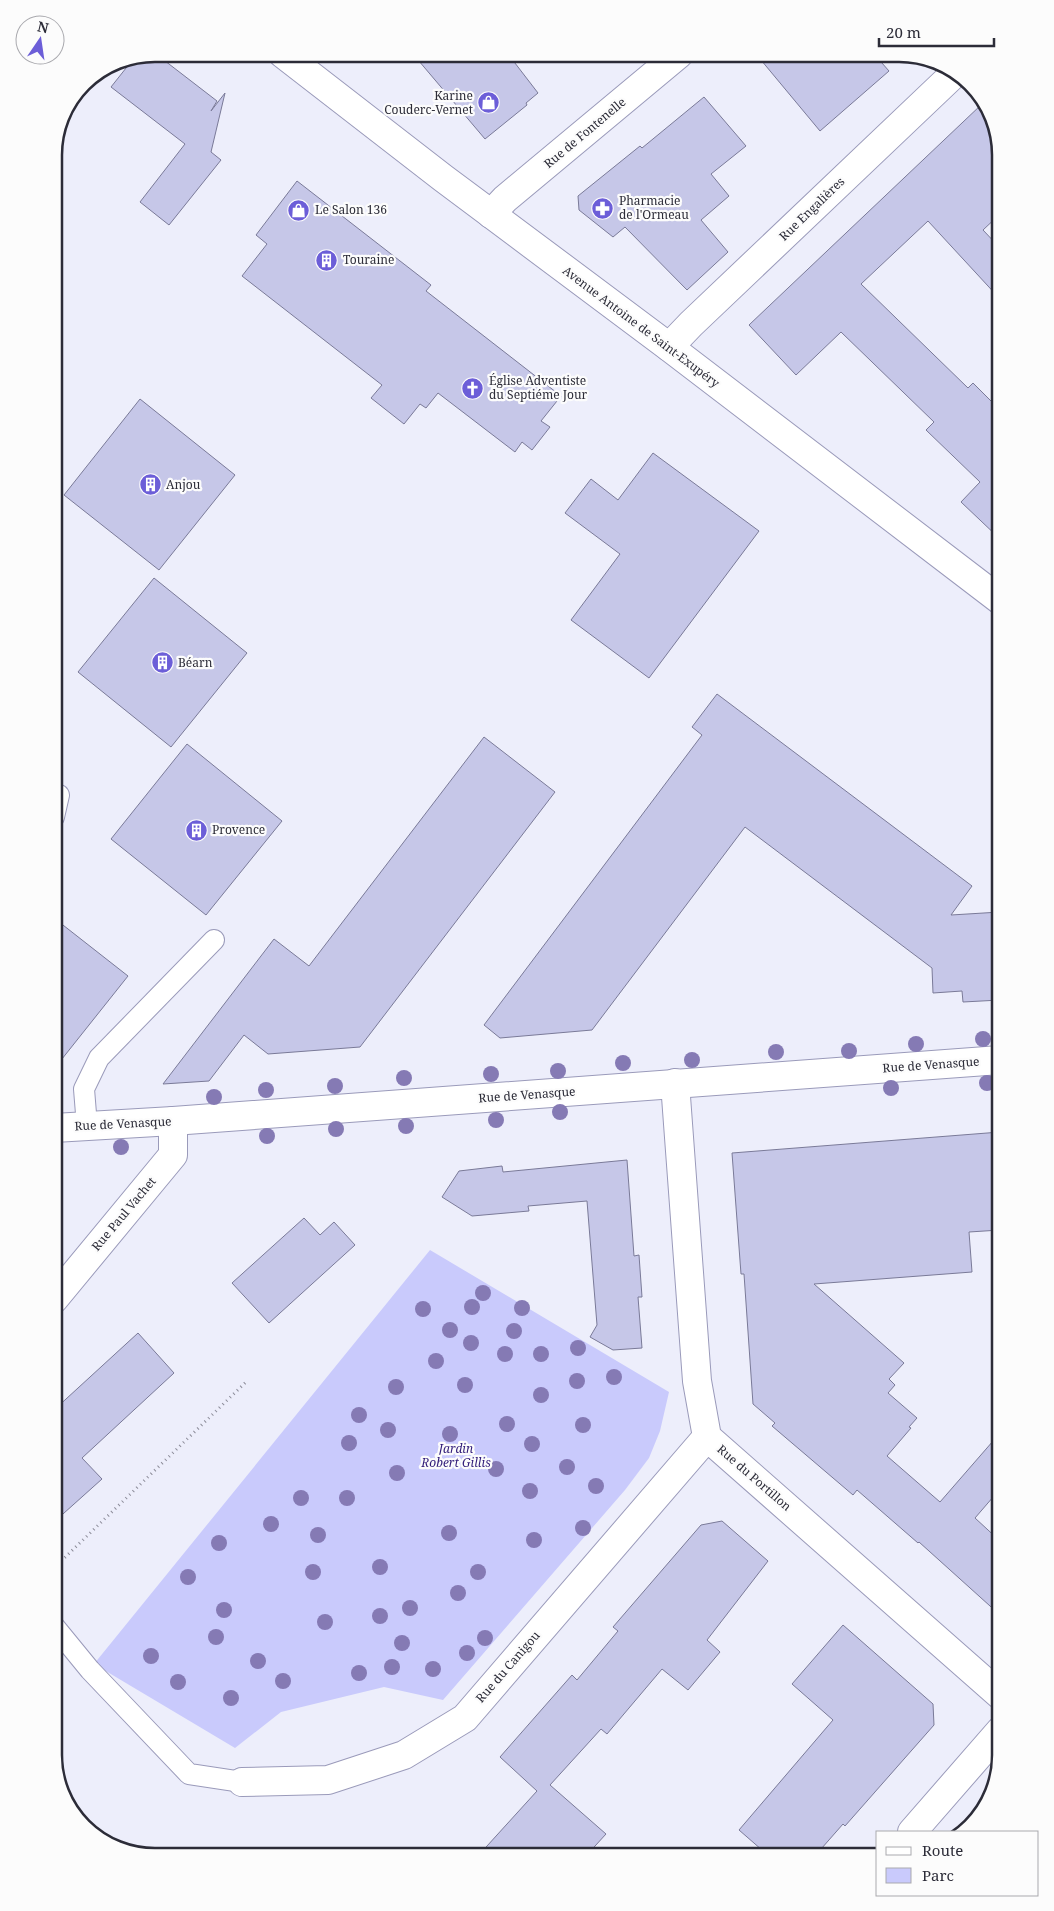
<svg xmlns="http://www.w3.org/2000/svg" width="1054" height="1911" font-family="'Noto Serif',serif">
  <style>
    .green { fill: #c9cafc }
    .building { fill: #c6c7e8; stroke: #7a7a98 }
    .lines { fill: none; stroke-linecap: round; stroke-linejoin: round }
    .service-casing { stroke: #9a9aba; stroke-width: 22 }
    .minor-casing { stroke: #9a9aba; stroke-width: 30 }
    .tertiary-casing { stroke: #9a9aba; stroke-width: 30 }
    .secondary-casing { stroke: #9a9aba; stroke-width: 30 }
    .path { stroke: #8d8d9a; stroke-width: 3; stroke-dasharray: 1 4; stroke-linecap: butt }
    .service { stroke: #fff; stroke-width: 20 }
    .minor { stroke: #fff; stroke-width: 28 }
    .tertiary { stroke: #fff; stroke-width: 28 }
    .secondary { stroke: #fff; stroke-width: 28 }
    .tree { fill: #857ab4 }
    .labels { text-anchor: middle; stroke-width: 4.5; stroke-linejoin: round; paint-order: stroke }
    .poi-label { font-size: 12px; fill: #2c2c38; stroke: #fcfcfc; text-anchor: start }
    .street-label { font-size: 12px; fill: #2c2c38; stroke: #fcfcfc }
    .park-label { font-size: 12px; font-style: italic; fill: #301b79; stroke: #fcfcfc }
    .rim { fill: none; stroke: #2c2c38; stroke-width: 2.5 }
  </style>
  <rect width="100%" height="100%" fill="#edeefb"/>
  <!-- green -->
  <path class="green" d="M430,1250L669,1392L660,1431L649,1458L625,1490L443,1700L384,1687L281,1712L235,1748L94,1664Z"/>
  <!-- building -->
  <path class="building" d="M156,54L217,101L211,111L225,93L211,152L221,160L169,225L140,202L185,144L111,87L134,58Z
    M413,54H508L538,93L526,103L527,105L485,139Z
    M756,54H874L889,71L820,131Z
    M704,97L746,146L711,174L729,196L701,220L728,252L687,290L625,227L613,237L579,210L578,196L640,146L642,148Z
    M982,104L992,116L1000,155V214L983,230L1000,248V299L928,221L861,284L968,388L973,383L1000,410V539L961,502L980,482L926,430L934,422L841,332L796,375L749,325Z
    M297,181L431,285L426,291L561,396L541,421L550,427L532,450L522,442L515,452L438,393L426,408L420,404L404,424L371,398L382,385L242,276L267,244L256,235Z
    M140,399L235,475L159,570L64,495Z
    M653,453L759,531L649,678L571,620L620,554L565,513L591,479L618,500Z
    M154,578L247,653L171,747L78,672Z
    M717,694L972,886L951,915L1000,912V1000L963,1002L962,991L933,993L932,968L745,827L592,1030L500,1038L484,1025L702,735L692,727Z
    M484,737L555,792L360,1047L268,1054L244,1035L209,1081L163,1084L274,939L309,966Z
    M187,744L282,821L206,915L111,839Z
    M54,918L128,976L54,1069Z
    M1000,1132V1230L969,1232L972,1272L814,1284L904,1363L889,1379L895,1385L888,1393L917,1418L909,1427L911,1428L887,1456L940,1502L1000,1433V1489L975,1518L1000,1541V1615L919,1542L918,1543L857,1490L853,1495L772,1426L775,1423L753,1404L744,1274H741L732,1153Z
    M627,1160L634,1256L639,1255L642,1297H638L642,1348L613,1350L590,1337L597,1325L587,1201L528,1206L529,1211L472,1216L442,1197L459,1171L502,1166L503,1172Z
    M304,1218L320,1235L334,1222L355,1245L269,1323L232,1283Z
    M138,1333L174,1373L82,1458L102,1479L54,1522V1410Z
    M722,1521L768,1561L707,1640L720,1652L688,1690L662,1669L607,1734L601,1729L550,1785L606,1834L585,1857H477L537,1791L500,1757L572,1675L577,1680L618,1631L613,1627L701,1525Z
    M843,1625L933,1704L934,1725L845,1826L843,1824L814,1857H770L739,1830L833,1720L792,1684Z"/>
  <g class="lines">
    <defs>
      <path id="service" d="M54,817L59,795
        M87,1126L84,1089L99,1058L214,940
        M54,1626L90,1670L189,1774L242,1782"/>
      <path id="minor" d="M491,214L505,199L679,54
        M669,347L691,324L956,72
        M675,1083L697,1381L707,1437L1000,1695
        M54,1299L173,1155V1121
        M242,1782L328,1780L404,1755L465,1718L707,1437"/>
      <path id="tertiary" d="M54,1128L173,1121L1000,1060
        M912,1832L1000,1731"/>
      <path id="secondary" d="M283,54L443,178L669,347L1000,600"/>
    </defs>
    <!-- service casing -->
    <use href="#service" class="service-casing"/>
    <!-- minor casing -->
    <use href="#minor" class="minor-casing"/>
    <!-- tertiary casing -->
    <use href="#tertiary" class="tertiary-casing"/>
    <!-- secondary casing -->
    <use href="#secondary" class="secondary-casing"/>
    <!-- path -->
    <path class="path" d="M54,1568L246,1382"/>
    <!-- service -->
    <use href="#service" class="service"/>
    <!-- minor -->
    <use href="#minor" class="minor"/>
    <!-- tertiary -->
    <use href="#tertiary" class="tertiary"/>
    <!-- secondary -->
    <use href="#secondary" class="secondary"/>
  </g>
  <!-- trees -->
  <g class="tree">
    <circle cx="983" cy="1039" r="8"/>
    <circle cx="916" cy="1044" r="8"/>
    <circle cx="849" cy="1051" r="8"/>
    <circle cx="776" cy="1052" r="8"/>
    <circle cx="692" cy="1060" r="8"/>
    <circle cx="623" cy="1063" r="8"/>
    <circle cx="558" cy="1071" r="8"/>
    <circle cx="491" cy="1074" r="8"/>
    <circle cx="404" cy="1078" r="8"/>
    <circle cx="987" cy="1083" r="8"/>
    <circle cx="335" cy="1086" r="8"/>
    <circle cx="891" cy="1088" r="8"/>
    <circle cx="266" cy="1090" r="8"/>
    <circle cx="214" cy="1097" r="8"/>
    <circle cx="560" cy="1112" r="8"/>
    <circle cx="496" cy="1120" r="8"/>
    <circle cx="406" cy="1126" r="8"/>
    <circle cx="336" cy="1129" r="8"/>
    <circle cx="267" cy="1136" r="8"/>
    <circle cx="121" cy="1147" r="8"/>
    <circle cx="483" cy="1293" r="8"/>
    <circle cx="472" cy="1307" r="8"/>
    <circle cx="522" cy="1308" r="8"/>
    <circle cx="423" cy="1309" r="8"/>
    <circle cx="450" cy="1330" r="8"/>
    <circle cx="514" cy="1331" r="8"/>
    <circle cx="471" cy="1343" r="8"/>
    <circle cx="578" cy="1348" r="8"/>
    <circle cx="505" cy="1354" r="8"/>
    <circle cx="541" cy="1354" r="8"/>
    <circle cx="436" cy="1361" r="8"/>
    <circle cx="614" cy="1377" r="8"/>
    <circle cx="577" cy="1381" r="8"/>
    <circle cx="465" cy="1385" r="8"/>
    <circle cx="396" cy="1387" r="8"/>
    <circle cx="541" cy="1395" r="8"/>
    <circle cx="359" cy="1415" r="8"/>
    <circle cx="507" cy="1424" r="8"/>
    <circle cx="583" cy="1425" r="8"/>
    <circle cx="388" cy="1430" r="8"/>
    <circle cx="450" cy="1434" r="8"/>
    <circle cx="349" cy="1443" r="8"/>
    <circle cx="532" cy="1444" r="8"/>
    <circle cx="567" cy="1467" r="8"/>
    <circle cx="496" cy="1469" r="8"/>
    <circle cx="397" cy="1473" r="8"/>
    <circle cx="596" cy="1486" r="8"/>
    <circle cx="530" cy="1491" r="8"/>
    <circle cx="301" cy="1498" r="8"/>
    <circle cx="347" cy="1498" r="8"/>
    <circle cx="271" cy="1524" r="8"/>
    <circle cx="583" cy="1528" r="8"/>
    <circle cx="449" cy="1533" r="8"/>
    <circle cx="318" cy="1535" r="8"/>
    <circle cx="534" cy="1540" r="8"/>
    <circle cx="219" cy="1543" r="8"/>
    <circle cx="380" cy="1567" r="8"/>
    <circle cx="313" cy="1572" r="8"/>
    <circle cx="478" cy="1572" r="8"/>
    <circle cx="188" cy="1577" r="8"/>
    <circle cx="458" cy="1593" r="8"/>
    <circle cx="410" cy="1608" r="8"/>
    <circle cx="224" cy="1610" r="8"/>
    <circle cx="380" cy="1616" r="8"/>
    <circle cx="325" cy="1622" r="8"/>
    <circle cx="216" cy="1637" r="8"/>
    <circle cx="485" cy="1638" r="8"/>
    <circle cx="402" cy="1643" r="8"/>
    <circle cx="467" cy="1653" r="8"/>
    <circle cx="151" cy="1656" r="8"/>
    <circle cx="258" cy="1661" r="8"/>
    <circle cx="392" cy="1667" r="8"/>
    <circle cx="433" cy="1669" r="8"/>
    <circle cx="359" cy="1673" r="8"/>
    <circle cx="283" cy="1681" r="8"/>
    <circle cx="178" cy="1682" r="8"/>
    <circle cx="231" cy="1698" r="8"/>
  </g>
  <!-- icons -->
  <defs>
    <symbol id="shop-disc" viewBox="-11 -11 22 22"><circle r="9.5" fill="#6c5ed8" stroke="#fcfcfc"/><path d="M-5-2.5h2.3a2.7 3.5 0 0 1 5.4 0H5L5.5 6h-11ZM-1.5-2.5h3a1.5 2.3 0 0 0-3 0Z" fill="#fff"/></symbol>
    <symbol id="pharmacy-disc" viewBox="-11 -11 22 22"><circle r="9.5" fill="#6c5ed8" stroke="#fcfcfc"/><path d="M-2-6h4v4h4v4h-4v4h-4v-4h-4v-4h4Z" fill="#fff"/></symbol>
    <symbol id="building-disc" viewBox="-11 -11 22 22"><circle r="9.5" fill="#6c5ed8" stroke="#fcfcfc"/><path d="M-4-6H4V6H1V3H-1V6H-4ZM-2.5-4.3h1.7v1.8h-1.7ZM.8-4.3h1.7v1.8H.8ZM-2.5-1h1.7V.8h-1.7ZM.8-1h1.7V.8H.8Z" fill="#fff"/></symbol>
    <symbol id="church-disc" viewBox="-11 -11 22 22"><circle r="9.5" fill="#6c5ed8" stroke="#fcfcfc"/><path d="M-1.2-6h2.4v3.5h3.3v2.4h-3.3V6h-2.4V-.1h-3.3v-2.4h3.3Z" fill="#fff"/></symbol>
  </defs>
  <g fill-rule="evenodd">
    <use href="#shop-disc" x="476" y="90" width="25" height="25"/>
    <use href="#pharmacy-disc" x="590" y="196" width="25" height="25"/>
    <use href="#shop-disc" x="286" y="198" width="25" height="25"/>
    <use href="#building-disc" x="314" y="248" width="25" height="25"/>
    <use href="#church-disc" x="460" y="376" width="25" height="25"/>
    <use href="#building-disc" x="138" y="472" width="25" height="25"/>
    <use href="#building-disc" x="150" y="650" width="25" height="25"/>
    <use href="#building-disc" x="184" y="818" width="25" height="25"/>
  </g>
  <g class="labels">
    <!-- poi labels -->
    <g class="poi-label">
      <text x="473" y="100" text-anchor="end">Karine<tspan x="473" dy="14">Couderc-Vernet</tspan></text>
      <text x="619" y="205">Pharmacie<tspan x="619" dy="14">de l'Ormeau</tspan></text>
      <text x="315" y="214">Le Salon 136</text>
      <text x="343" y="264">Touraine</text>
      <text x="489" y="385">Église Adventiste<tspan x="489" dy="14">du Septiéme Jour</tspan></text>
      <text x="166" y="489">Anjou</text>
      <text x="178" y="667">Béarn</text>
      <text x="212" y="834">Provence</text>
    </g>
    <!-- street labels -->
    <g class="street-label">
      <text transform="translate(585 133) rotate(-40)" y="4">Rue de Fontenelle</text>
      <text transform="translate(812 209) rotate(-44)" y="4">Rue Engalières</text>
      <text transform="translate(641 327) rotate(37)" y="4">Avenue Antoine de Saint-Exupéry</text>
      <text transform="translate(931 1065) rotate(-4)" y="4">Rue de Venasque</text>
      <text transform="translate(527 1095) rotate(-4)" y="4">Rue de Venasque</text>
      <text transform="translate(123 1124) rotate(-3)" y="4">Rue de Venasque</text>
      <text transform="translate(124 1214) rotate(-50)" y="4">Rue Paul Vachet</text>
      <text transform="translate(754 1478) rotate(41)" y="4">Rue du Portillon</text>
      <text transform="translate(508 1667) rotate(-49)" y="4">Rue du Canigou</text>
    </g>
    <!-- park labels -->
    <g class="park-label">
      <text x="456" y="1453">Jardin<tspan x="456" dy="14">Robert Gillis</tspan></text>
    </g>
  </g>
  <!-- crop -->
  <path d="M0 0H1054V1911H0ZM155 62H899A93 93 0 0 1 992 155V1755A93 93 0 0 1 899 1848H155A93 93 0 0 1 62 1755V155A93 93 0 0 1 155 62Z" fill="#fcfcfc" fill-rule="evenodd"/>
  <path class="rim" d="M155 62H899A93 93 0 0 1 992 155V1755A93 93 0 0 1 899 1848H155A93 93 0 0 1 62 1755V155A93 93 0 0 1 155 62Z"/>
  <!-- legend -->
  <rect x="876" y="1831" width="162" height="65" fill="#fcfcfc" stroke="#a9a9ae"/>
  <rect x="886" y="1847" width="25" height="8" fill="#ffffff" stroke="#a9a9ae"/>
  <text x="922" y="1856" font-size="15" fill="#2c2c38">Route</text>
  <rect x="886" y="1868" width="25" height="15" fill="#c9cafc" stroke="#a9a9ae"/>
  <text x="922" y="1881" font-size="15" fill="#2c2c38">Parc</text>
  <!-- north arrow -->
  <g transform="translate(40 40) rotate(13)"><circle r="24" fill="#fcfcfc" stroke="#a9a9ae"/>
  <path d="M0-4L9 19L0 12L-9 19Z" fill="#6c5ed8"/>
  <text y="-8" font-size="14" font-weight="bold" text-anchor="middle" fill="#2c2c38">N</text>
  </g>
  <!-- scale -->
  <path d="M879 38v8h115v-8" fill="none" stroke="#2c2c38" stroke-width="2.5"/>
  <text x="886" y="38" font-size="15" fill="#2c2c38" stroke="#fcfcfc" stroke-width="4" paint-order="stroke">20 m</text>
</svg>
